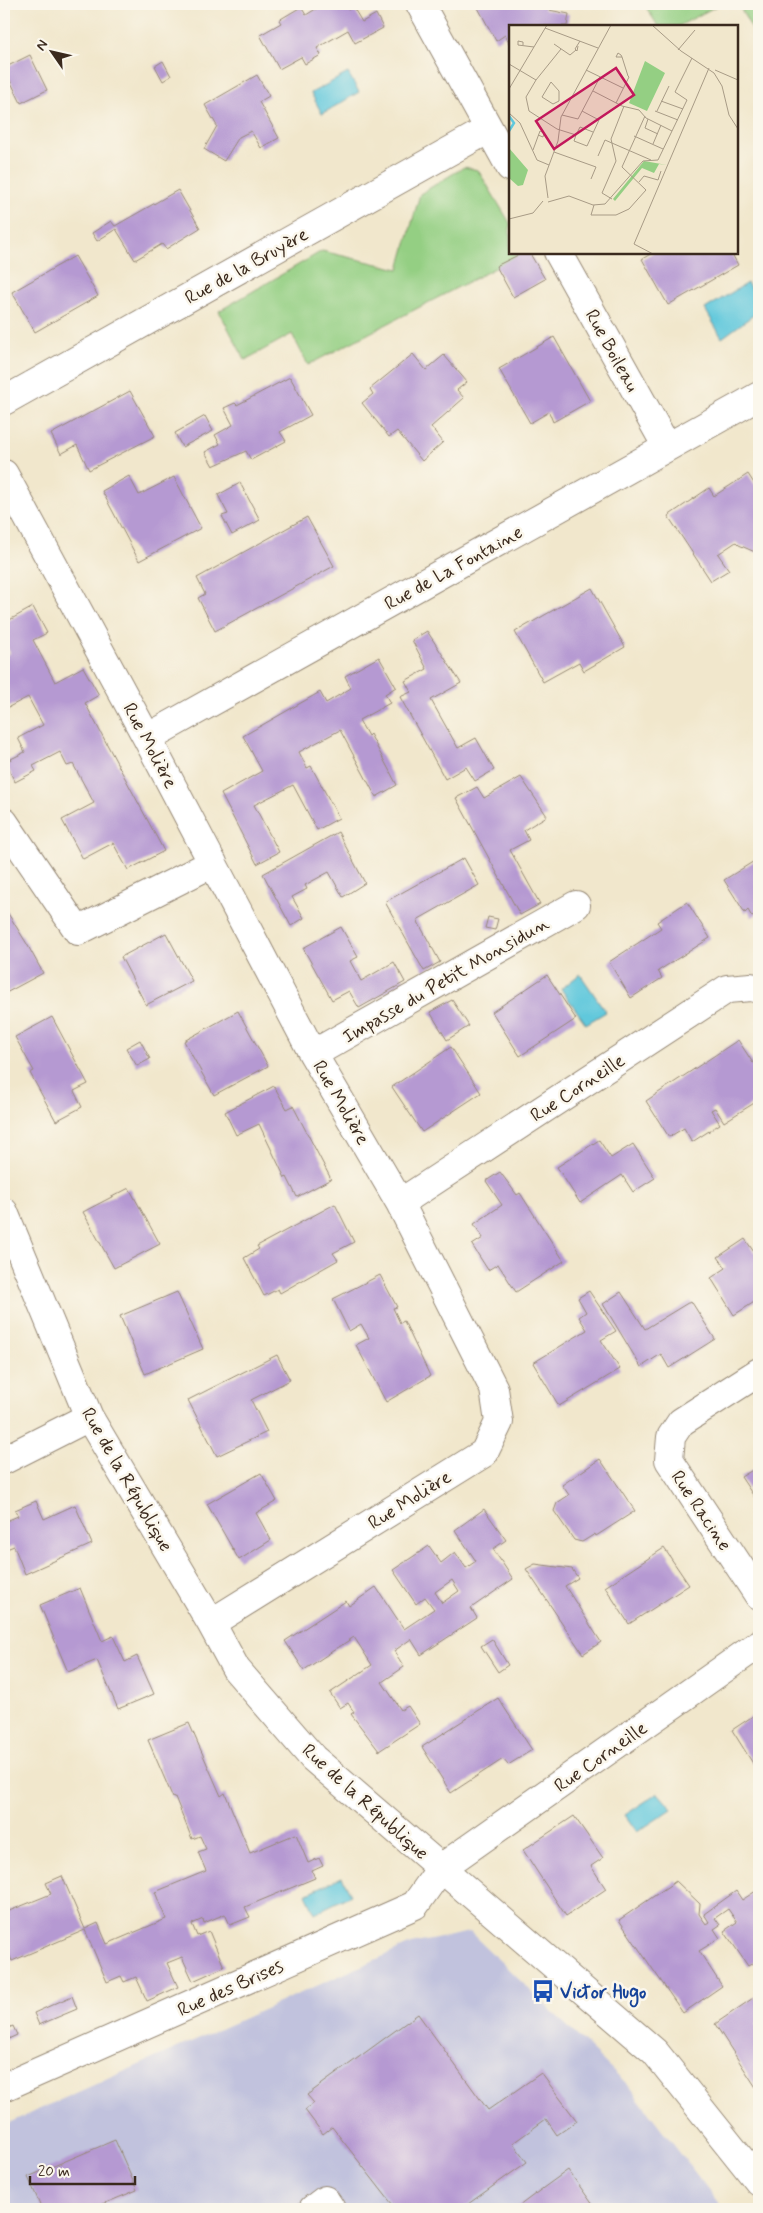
<svg xmlns="http://www.w3.org/2000/svg" width="763" height="2213" font-family="Mynerve,sans-serif">
  <style>
    .industrial { fill: #c1c2dd }
    .green { fill: #94cf83; stroke: #687c50 }
    .water { fill: #60c8dc; stroke: #4e797d }
    .building { fill: #b599d2; fill-rule: evenodd }
    .lines { fill: none; stroke-linecap: round; stroke-linejoin: round }
    .minor-casing { stroke: #968875; stroke-width: 30 }
    .minor { stroke: #fff; stroke-width: 28 }
    .labels { text-anchor: middle; stroke-width: 5; stroke-linejoin: round; paint-order: stroke }
    .street-label { font-size: 19px; fill: #3b2a1e; stroke: #fbf7ec }
    .transit-label { font-size: 19px; font-weight: bold; fill: #164399; stroke: #fbf7ec; text-anchor: start }
    .inset-river { fill: none; stroke: #60c8dc; stroke-width: 2.5 }
    .inset-road { fill: none; stroke: #a89b86; stroke-width: 1 }
    .view { fill: #c2185b; fill-opacity: 0.15; stroke: #c2185b; stroke-width: 2.5 }
    .inset-edge { fill: none; stroke: #3b2a1e; stroke-width: 2.5 }
  </style>
  <rect width="100%" height="100%" fill="#fbf7ec"/>
  <filter id="ink" filterUnits="userSpaceOnUse"><feTurbulence type="fractalNoise" baseFrequency=".02" numOctaves="2"/><feDisplacementMap in="SourceGraphic" scale="10" xChannelSelector="R" yChannelSelector="G"/><feConvolveMatrix kernelMatrix="1 2 1 2 8 2 1 2 1" color-interpolation-filters="sRGB"/></filter>
  <filter id="wash" filterUnits="userSpaceOnUse"><feTurbulence type="fractalNoise" baseFrequency=".0096" numOctaves="4" result="noise"/><feDisplacementMap in="SourceGraphic" scale="20" xChannelSelector="R" yChannelSelector="G"/><feGaussianBlur stdDeviation="1.12" result="paint"/><feColorMatrix in="noise" values="0 0 0 0 0 0 0 0 0 0 0 0 0 0 0 0 0 1.4 0 .05"/><feComposite in="paint" operator="in"/></filter>
  <g filter="url(#wash)">
    <rect width="100%" height="100%" fill="#f1e7cc"/>
    <!-- industrial -->
    <path class="industrial" d="M470,1932L627,2084L723,2209H4V2125L411,1944Z"/>
    <!-- green -->
    <path class="green" d="M644,4H720L679,26H658Z
      M738,4H759V42Z
      M464,167L478,170L510,223V252L524,253L308,365L292,334L245,360L219,311L322,251L399,269L420,194Z"/>
    <!-- water -->
    <path class="water" d="M348,73L359,92L322,114L311,93Z
      M747,283L759,300V311L722,338L705,309Z
      M580,974L606,1012L586,1024L561,989Z
      M658,1793L672,1809L637,1832L625,1815Z
      M342,1877L351,1895L315,1913L306,1894Z"/>
    <g id="blocks">
      <!-- building -->
      <path class="building" d="M324,4H345L348,10L353,7L362,22L376,14L383,28L355,43L348,30L317,48L321,55L305,64L301,57L279,69L260,35L281,23L279,20L301,7L306,15Z
        M476,4L544,5V9L569,14L567,26H510V45L505,35L496,41Z
        M30,55L47,90L21,103L4,68Z
        M163,61L171,76L163,81L155,66Z
        M257,75L269,96L259,102L279,138L261,148L251,131L239,137L224,161L204,149L217,126L205,105Z
        M178,190L200,228L166,249L162,244L135,260L116,229L97,241L92,233L111,221L115,226Z
        M524,252H529L545,279L513,297L496,266Z
        M654,252H731L738,265L668,305L642,259Z
        M75,256L98,296L35,332L12,292Z
        M554,337L590,401L553,422L549,412L530,423L499,369Z
        M413,354L426,370L444,355L467,382L457,390L464,398L431,427L443,442L422,461L397,431L389,437L362,403L373,394L370,389Z
        M290,377L311,415L280,432L286,441L251,460L246,451L213,466L205,452L220,444L215,435L233,425L224,408L235,403L237,405Z
        M130,391L155,436L89,470L77,445L61,454L51,434Z
        M205,416L213,431L182,447L175,433Z
        M748,474L759,491V550L755,552L739,545L736,542L718,554L729,570L711,581L668,516L709,488L714,496Z
        M129,476L139,495L174,477L201,528L139,561L102,491Z
        M240,483L260,520L232,535L222,516L228,514L218,495Z
        M307,517L334,566L215,631L198,598L205,594L197,578Z
        M592,588L625,647L584,671L579,662L543,682L515,632Z
        M33,607L47,633L33,640L55,682L83,667L99,695L85,703L164,851L128,870L113,843L83,859L62,820L94,803L73,764L67,766L60,752L33,766L36,771L15,782L5,762L25,752L18,738L43,725L28,697L7,708L4,701V656L10,653L4,641V623Z
        M427,631L461,683L431,700L458,748L476,738L494,770L475,781L466,767L445,779L400,697L411,692L405,681L427,669L412,640Z
        M379,657L396,687L385,694L390,703L359,720L368,736L370,734L397,785L376,797L340,730L299,752L307,768L311,766L339,818L317,830L293,785L254,805L279,852L257,864L221,794L262,771L243,736L320,692L326,703L351,688L345,676Z
        M521,777L547,816L524,830L529,840L510,850L540,904L520,915L456,798L477,787L484,798Z
        M338,832L365,883L343,897L329,872L305,885L307,889L292,897L304,918L291,926L263,874Z
        M464,858L479,885L417,920L440,962L424,971L385,902Z
        M759,858V913L752,917L748,910L745,913L724,880Z
        M687,902L710,938L658,971L662,978L631,998L609,962L661,928L657,922Z
        M4,907L27,944L43,973L4,994Z
        M488,917L498,919L495,930L485,928Z
        M341,927L358,957L350,961L361,981L394,962L405,982L359,1008L349,991L332,1000L303,948Z
        M166,933L192,981L146,1005L121,957Z
        M547,975L576,1019L520,1056L492,1012Z
        M452,1000L469,1026L447,1040L430,1012Z
        M238,1011L268,1066L214,1095L184,1041Z
        M52,1017L88,1084L74,1091L82,1107L56,1121L30,1073L34,1071L15,1037Z
        M140,1040L150,1059L137,1066L126,1048Z
        M738,1040L753,1063L759,1059V1100L724,1122L715,1108L711,1110L720,1124L692,1142L684,1128L669,1137L646,1101Z
        M451,1047L481,1093L422,1132L392,1087Z
        M274,1086L287,1109L293,1106L331,1179L297,1197L287,1177L285,1178L259,1124L236,1135L225,1112Z
        M599,1140L611,1158L633,1144L655,1178L633,1192L622,1175L580,1203L557,1167Z
        M500,1172L517,1195L520,1193L564,1261L516,1292L498,1264L488,1270L472,1245L483,1238L474,1224L502,1205L486,1181Z
        M129,1188L160,1244L114,1268L83,1212Z
        M335,1204L354,1242L333,1253L338,1260L280,1293L278,1289L264,1296L244,1258L259,1249L257,1246Z
        M745,1239L754,1252L759,1249V1299L734,1315L711,1278L726,1268L718,1257Z
        M380,1275L397,1307L393,1308L400,1323L404,1321L430,1376L386,1402L356,1345L369,1338L361,1324L349,1331L333,1299Z
        M589,1291L616,1331L601,1340L620,1369L559,1406L533,1363L587,1330L579,1317L586,1312L578,1298Z
        M177,1292L203,1349L145,1374L120,1316Z
        M621,1292L645,1329L691,1301L715,1339L669,1368L661,1354L641,1367L603,1304Z
        M277,1355L290,1380L251,1400L267,1432L217,1456L188,1400Z
        M600,1459L635,1511L596,1536L595,1534L582,1542L574,1540L554,1511L557,1503L569,1495L562,1485Z
        M759,1466V1504L741,1477Z
        M261,1473L277,1501L256,1513L271,1540L239,1560L207,1504Z
        M36,1501L44,1519L75,1505L92,1544L25,1574L14,1546L4,1550V1522L18,1516L15,1510Z
        M484,1509L506,1540L493,1549L513,1579L471,1608L477,1618L421,1655L411,1639L394,1651L404,1667L382,1682L401,1710L408,1706L420,1724L379,1751L351,1714L354,1712L348,1703L340,1708L330,1693L372,1665L354,1637L304,1670L285,1641L346,1601L349,1606L376,1587L404,1629L434,1609L425,1597L416,1604L393,1570L429,1546L441,1563L455,1552L466,1568L476,1561L455,1530ZM452,1580L459,1591L442,1603L435,1592Z
        M664,1548L689,1585L629,1624L605,1587Z
        M535,1564L572,1569L578,1578L565,1586L601,1642L583,1654L526,1569Z
        M80,1588L102,1641L113,1636L125,1662L137,1656L154,1694L118,1709L97,1660L68,1672L40,1605Z
        M492,1639L508,1665L498,1672L481,1646Z
        M498,1698L532,1750L508,1765L503,1759L451,1793L422,1747Z
        M759,1712V1773L732,1730Z
        M189,1723L221,1796L225,1793L250,1853L296,1834L308,1863L319,1858L323,1866L312,1871L315,1878L245,1907L250,1917L230,1925L225,1914L204,1923L203,1919L192,1924L197,1936L209,1931L224,1967L193,1981L182,1957L167,1963L178,1987L147,2001L136,1977L124,1982L121,1976L107,1982L85,1930L12,1961L4,1943V1913L51,1894L46,1883L62,1876L85,1929L98,1923L107,1944L166,1919L155,1892L206,1871L198,1852L206,1849L200,1836L192,1839L175,1797L173,1798L148,1740Z
        M574,1816L603,1858L591,1866L606,1889L566,1916L523,1850Z
        M676,1881L700,1904L699,1914L706,1924L709,1922L704,1914L736,1891L742,1900L759,1889V1959L748,1966L724,1931L737,1922L728,1909L715,1918L720,1925L714,1929L720,1938L699,1951L722,1986L683,2013L619,1920Z
        M759,1994V2021L755,2024L759,2029V2092L715,2024Z
        M72,1996L77,2009L39,2025L34,2013Z
        M418,2014L488,2110L541,2073L577,2121L557,2135L546,2119L513,2143L527,2162L461,2209H396L332,2127L323,2134L305,2110L314,2103L307,2095Z
        M13,2026L17,2035L4,2041V2030Z
        M115,2140L137,2190L91,2209H42L28,2177Z
        M568,2170L596,2209H515L539,2191Z"/>
    </g>
  </g>
  <g filter="url(#ink)">
    <use href="#blocks" fill-opacity="0" stroke="#968875" stroke-width="1"/>
    <g class="lines">
      <defs>
        <path id="minor" d="M420,4L510,167
          M558,252L667,447
          M4,401L489,129
          M4,474L147,738L313,1054L400,1203L494,1389L499,1422L484,1453L211,1623
          M147,738L759,396
          M4,822L78,931L213,863
          M313,1054L576,905
          M400,1203L727,989L751,987L759,989
          M4,1212L89,1417L211,1623L236,1669L313,1758L655,2052L759,2182
          M759,1372L681,1422L671,1437L669,1460L759,1596
          M4,1460L89,1417
          M4,2087L415,1905L441,1868L759,1644
          M313,2209L325,2200L331,2209"/>
      </defs>
      <!-- minor casing -->
      <use href="#minor" class="minor-casing"/>
      <!-- minor -->
      <use href="#minor" class="minor"/>
    </g>
  </g>
  <!-- icons -->
  <defs>
    <symbol id="bus-bare" viewBox="-9 -9 18 18"><path d="M-5-6H5V4H4V6H2V4H-2V6H-4V4H-5ZM-3.5-4V0h7V-4ZM-3.5 1.2v1.5H-2V1.2ZM2 1.2v1.5H3.5V1.2Z" fill="#1a4fb4" stroke="#fbf7ec" stroke-width="2.5" paint-order="stroke"/></symbol>
  </defs>
  <g fill-rule="evenodd">
    <use href="#bus-bare" x="527" y="1975" width="32" height="32"/>
  </g>
  <g class="labels">
    <!-- street labels -->
    <g class="street-label">
      <text transform="translate(246 265) rotate(-29)" y="7">Rue de la Bruyère</text>
      <text transform="translate(613 350) rotate(61)" y="7">Rue Boileau</text>
      <text transform="translate(453 567) rotate(-29)" y="7">Rue de La Fontaine</text>
      <text transform="translate(151 745) rotate(62)" y="7">Rue Molière</text>
      <text transform="translate(445 979) rotate(-30)" y="7">Impasse du Petit Monsidun</text>
      <text transform="translate(577 1087) rotate(-33)" y="7">Rue Corneille</text>
      <text transform="translate(342 1102) rotate(60)" y="7">Rue Molière</text>
      <text transform="translate(128 1479) rotate(60)" y="7">Rue de la République</text>
      <text transform="translate(409 1499) rotate(-32)" y="7">Rue Molière</text>
      <text transform="translate(702 1510) rotate(56)" y="7">Rue Racine</text>
      <text transform="translate(600 1756) rotate(-35)" y="7">Rue Corneille</text>
      <text transform="translate(366 1801) rotate(42)" y="7">Rue de la République</text>
      <text transform="translate(230 1987) rotate(-24)" y="7">Rue des Brises</text>
    </g>
    <!-- transit labels -->
    <g class="transit-label">
      <text x="560" y="1998">Victor Hugo</text>
    </g>
  </g>
  <!-- overview -->
  <g transform="translate(509 25)">
    <rect width="229" height="229" fill="#f1e7cc"/>
    <path d="M136,36L156,48L138,86L120,78ZM0,123L19,145L14,160L9,161L0,153ZM135,136L158,140L150,139L145,148L133,143L106,176L104,174Z" fill="#94cf83"/>
    <path class="inset-river" d="M0,91L5,98L0,106"/>
    <path class="inset-road" d="M143,0L172,26L205,48L213,61L220,90L229,104M36,3L89,23M45,19L61,30L67,25M14,20V17L9,16V20L25,22M69,21L68,26L66,24L71,16M169,25L186,5M0,39L27,55L17,72L20,86L48,104L67,110L65,116L78,121L90,95L73,86M77,45L114,63M206,45L229,55M27,55L52,24M42,57L50,66V76L44,79L33,72ZM0,64L38,0M84,66L113,81L130,85L137,93L163,106M152,76L174,84M107,78L120,52L119,51L113,32L112,30L109,28L107,32H113M146,86L169,95M148,86L160,61M0,88L11,98L28,135L40,140M53,90L69,94L91,52M139,94L136,103L149,109M163,106L178,75L166,67L183,33M67,110L71,102L84,107M125,111L154,124M144,119L152,100M24,125L31,106L35,108L34,112L29,110M45,127L87,142L82,154M89,131L96,115L142,135M130,157L135,151L149,155L152,146M39,173L36,151L49,116L52,92L102,0M103,174L93,168L107,136L102,114L115,81M39,177L60,171L84,180L96,179L134,136L149,135L163,106M85,180L82,190H107L120,184L137,165L113,142L136,91M0,194L24,188L34,176M144,229L125,219L200,43"/>
    <path class="view" d="M107,43L125,70L45,124L27,96Z"/>
    <rect width="229" height="229" class="inset-edge"/>
  </g>
  <!-- margin -->
  <rect width="763" height="2213" fill="none" stroke="#fbf7ec" stroke-width="20"/>
  <!-- north arrow -->
  <g transform="translate(52 52) rotate(304)" stroke="#fbf7ec" stroke-width="4" paint-order="stroke">
  <path d="M0-4L9 19L0 12L-9 19Z" fill="#3b2a1e"/>
  <text y="-8" font-size="14" font-weight="bold" text-anchor="middle" fill="#3b2a1e">N</text>
  </g>
  <!-- scale -->
  <path d="M30 2176v8h105v-8" fill="none" stroke="#3b2a1e" stroke-width="2.5"/>
  <text x="38" y="2176" font-size="15" fill="#3b2a1e" stroke="#fbf7ec" stroke-width="4" paint-order="stroke">20 m</text>
</svg>
